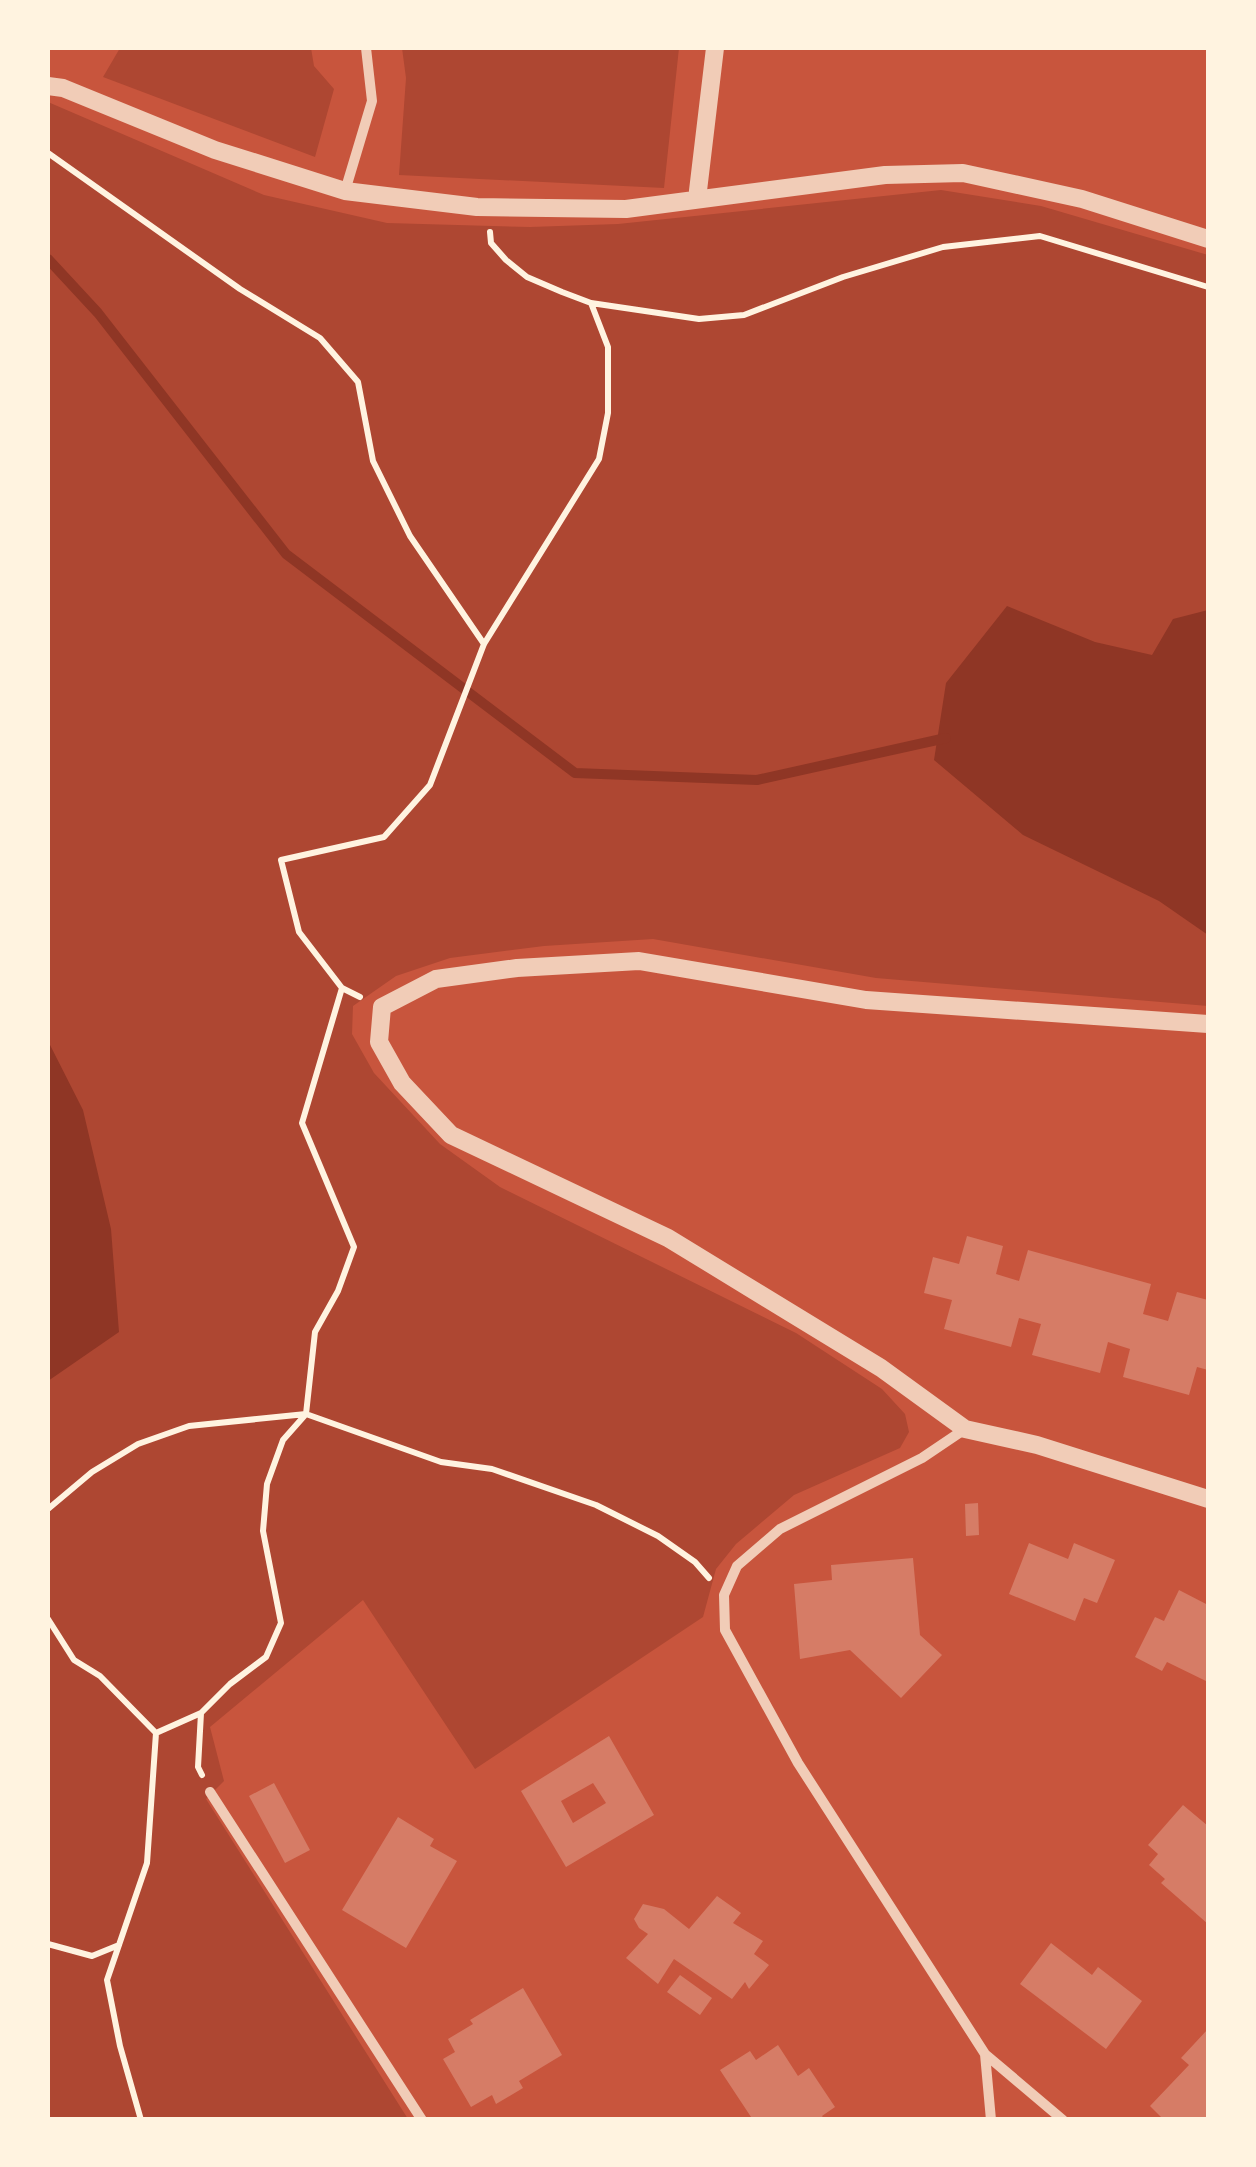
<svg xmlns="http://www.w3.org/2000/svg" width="1256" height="2167" font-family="'Exo 2',sans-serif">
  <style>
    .green { fill: #ae4732 }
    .water { fill: #8f3625 }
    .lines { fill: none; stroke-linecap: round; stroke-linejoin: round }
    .stream { stroke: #8f3625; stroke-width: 10 }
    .building { fill: #d67c66; fill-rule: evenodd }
    .path { stroke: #fff3e0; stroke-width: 6 }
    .minor { stroke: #f1ccb7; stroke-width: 10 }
    .tertiary { stroke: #f1ccb7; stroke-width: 18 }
  </style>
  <rect width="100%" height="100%" fill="#c8553d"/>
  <!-- green -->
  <path class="green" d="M120,48H311L314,66L334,89L315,157L103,77Z
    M402,48H679L664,188L399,175L406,78Z
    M48,102L264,195L387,223L530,227L618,224L941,190L1041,206L1208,255V1006L876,978L653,939L544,946L450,958L396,976L353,1006L352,1034L374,1073L440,1144L500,1187L796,1333L882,1389L905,1414L909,1432L900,1448L794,1495L736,1544L716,1569L703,1617L475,1769L363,1600L210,1727L224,1781L206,1799L408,2119L48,2120Z"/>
  <!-- water -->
  <path class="water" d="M1007,606L1095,642L1152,655L1173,619L1208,610V935L1159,901L1023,835L934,760L946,683Z
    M48,1041L83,1110L111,1229L119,1332L48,1381Z"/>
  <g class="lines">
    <!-- stream -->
    <path class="stream" d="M48,259L98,313L286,554L575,773L757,780L946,738"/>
  </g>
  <!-- building -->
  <path class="building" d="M967,1236L1003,1246L996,1274L1019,1281L1028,1250L1151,1284L1143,1314L1168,1321L1177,1292L1208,1300V1370L1197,1367L1189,1395L1123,1377L1130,1349L1108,1342L1100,1373L1032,1355L1041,1324L1019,1318L1011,1347L944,1329L952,1300L924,1293L933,1257L959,1264Z
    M978,1503L979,1535L966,1536L965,1504Z
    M1029,1543L1068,1559L1074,1543L1115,1560L1097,1603L1084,1598L1075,1621L1009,1594Z
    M913,1558L920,1635L942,1655L901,1698L850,1650L800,1659L794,1584L832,1580L831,1565Z
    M1179,1590L1208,1605V1682L1167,1662L1162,1671L1135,1657L1155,1617L1164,1621Z
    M609,1736L654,1815L566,1867L521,1791ZM593,1783L606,1803L573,1823L561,1801Z
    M274,1783L310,1850L285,1863L249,1796Z
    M1183,1805L1208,1826V1924L1161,1883L1165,1879L1149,1865L1158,1854L1148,1845Z
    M398,1817L434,1839L430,1846L457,1861L406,1948L342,1910Z
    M717,1896L741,1913L733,1923L763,1941L754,1954L769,1965L749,1989L745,1982L732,1999L674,1959L658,1984L626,1958L648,1934L639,1928L634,1919L643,1904L664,1909L689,1929Z
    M1051,1943L1092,1975L1098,1967L1142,2001L1106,2049L1020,1984Z
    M680,1975L712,1998L700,2015L667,1992Z
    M523,1988L562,2055L519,2081L523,2088L496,2104L492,2095L471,2107L443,2059L455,2052L448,2039L473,2024L470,2020Z
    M1208,2029V2120H1164L1150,2106L1189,2065L1181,2058Z
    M778,2045L798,2076L809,2068L835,2107L822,2116L825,2120H753L720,2070L750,2051L756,2060Z"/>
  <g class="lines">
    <!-- path -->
    <path class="path" d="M48,153L240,289L320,338L358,382L373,461L410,536L484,644
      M490,232L491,243L506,260L527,277L562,292L591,303L699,319L744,315L843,277L943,247L1040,236L1208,287
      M360,997L342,988L299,932L281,860L384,837L430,785L484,644L599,459L608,413V347L591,303
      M48,1509L92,1472L138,1444L189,1426L306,1414L441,1462L492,1469L596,1505L658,1536L695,1562L709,1578
      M48,1619L74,1660L100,1676L156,1733L201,1713L230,1684L266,1657L281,1623L263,1531L267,1484L283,1440L306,1414L315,1332L338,1291L354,1247L302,1123L342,988
      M201,1713L198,1767L202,1775
      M48,1944L92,1956L119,1945
      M141,2120L120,2046L107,1980L147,1863L156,1733"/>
    <!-- minor -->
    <path class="minor" d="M345,191L372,101L366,48
      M965,1429L922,1458L780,1529L737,1566L724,1595L725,1630L798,1763L985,2054L1063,2120
      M210,1792L422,2120
      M985,2054L991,2120"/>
    <!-- tertiary -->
    <path class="tertiary" d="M48,86L63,88L215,150L345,191L477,207L626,209L885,175L963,173L1082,199L1208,239
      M697,199L715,48
      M1208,1024L866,1000L639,961L517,968L436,979L382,1007L379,1042L402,1083L451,1135L668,1238L881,1368L965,1429L1037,1445L1208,1499"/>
  </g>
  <!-- border -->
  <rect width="1256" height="2167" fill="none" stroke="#fff3e0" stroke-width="100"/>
</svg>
